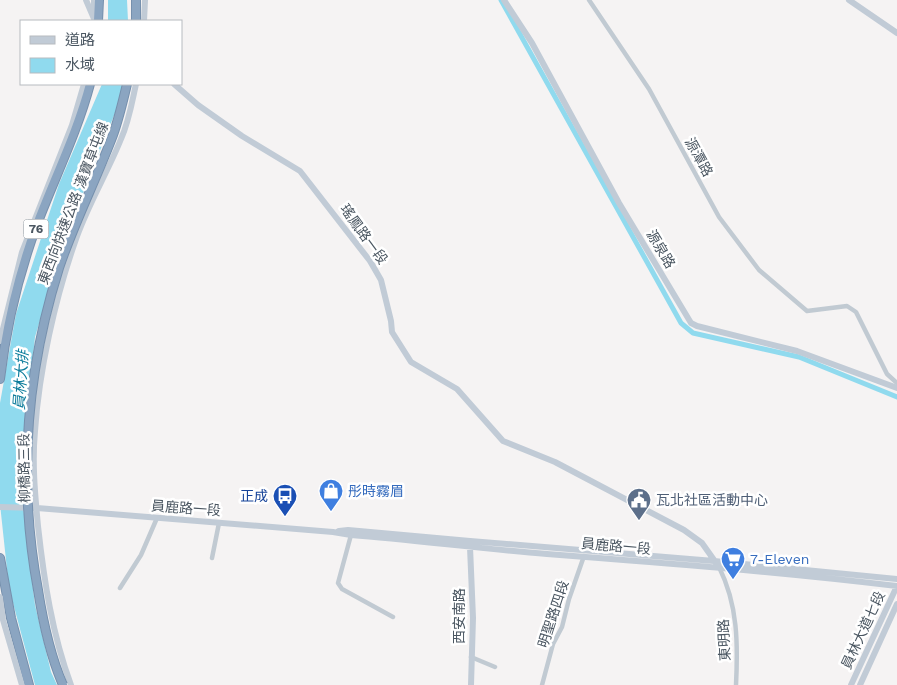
<svg xmlns="http://www.w3.org/2000/svg" width="897" height="685" font-family="'Work Sans','Noto Sans TC',sans-serif">
  <style>
    .water { fill: #90daee }
    .lines { fill: none; stroke-linecap: round; stroke-linejoin: round }
    .canal { stroke: #90daee; stroke-width: 5 }
    .highway-casing { stroke: #7690ad; stroke-width: 10 }
    .street { stroke: #c1cad2; stroke-width: 4.5 }
    .secondary { stroke: #c1cbd6; stroke-width: 6 }
    .highway { stroke: #8ba5c1; stroke-width: 8 }
    .highway-bridge-casing { stroke: #7690ad; stroke-width: 10; stroke-linecap: butt }
    .highway-bridge { stroke: #8ba5c1; stroke-width: 8 }
    .labels { text-anchor: middle; stroke-width: 5; stroke-linejoin: round; paint-order: stroke }
    .shield { fill: #fff; stroke: #808990; stroke-width: 1 }
    .shield-label { font-size: 12px; font-weight: bold; fill: #4a5661 }
    .street-label { font-size: 14px; fill: #4a5661; stroke: #fff }
    .shop-label { font-size: 14px; fill: #366cbe; stroke: #fff; text-anchor: start }
    .transit-label { font-size: 14px; fill: #164399; stroke: #fff; text-anchor: end }
    .service-label { font-size: 14px; fill: #4e5e75; stroke: #fff; text-anchor: start }
    .water-label { font-size: 15px; font-style: italic; fill: #0c7c9b; stroke: #fff }
  </style>
  <rect width="100%" height="100%" fill="#f5f3f3"/>
  <!-- water -->
  <path class="water" d="M108,0H127L128,21H108Z
    M102,84H124L123,93L65,238L35,337L20,481L35,605L51,672L57,685H35L9,588L0,504V403L16,314L59,184Z"/>
  <g class="lines">
    <!-- canal -->
    <path class="canal" d="M501,0L681,323L693,333L799,357L897,397"/>
    <defs>
      <path id="highway" d="M136,0V21
        M98,21L99,0
        M0,379C6,328 18,276 36,227C54,179 77,133 90,84
        M0,558L11,618L29,685"/>
    </defs>
    <!-- highway casing -->
    <use href="#highway" class="highway-casing"/>
    <!-- street -->
    <path class="street" d="M589,0L649,89L719,217L759,270L807,311L847,306L856,312L887,374L897,383
      M351,535L338,583L342,589L393,617
      M212,558L219,523
      M719,567C738,605 738,644 736,685
      M120,588L141,555L157,518
      M471,657L495,667
      M542,685L553,644L562,627L569,599L584,556"/>
    <!-- secondary -->
    <path class="secondary" d="M86,0L95,21
      M94,0V16
      M504,0L532,43L619,203L691,323L697,326L797,351L897,388
      M849,0L897,33
      M144,21L145,0
      M174,84L198,105L242,136L300,171L370,261L381,280L391,321L392,332L411,362L457,389L503,441L555,462L684,530L702,543L719,567
      M0,341L22,252L72,125L84,84
      M0,507L37,508L333,532L351,535C416,540 481,549 547,554C664,563 781,572 897,586
      M339,531L348,530L470,541L714,561L897,579
      M470,547L473,618L471,685
      M0,597L3,620L22,685
      M71,685C52,634 44,580 38,526C35,494 32,463 35,431C39,371 55,299 75,242C87,206 107,174 121,139C129,121 132,102 136,84
      M851,685L897,586
      M860,685L897,604"/>
    <!-- highway -->
    <use href="#highway" class="highway"/>
    <defs>
      <path id="highway-bridge" d="M63,685C50,655 43,622 38,590C18,482 26,373 59,268C74,223 96,180 113,135C119,118 123,101 127,84"/>
    </defs>
    <!-- highway-bridge casing -->
    <use href="#highway-bridge" class="highway-bridge-casing"/>
    <!-- highway-bridge -->
    <use href="#highway-bridge" class="highway-bridge"/>
  </g>
  <!-- icons -->
  <defs>
    <symbol id="shop-pin" viewBox="-11 -11 22 30"><path d="M0 17L-7.5 6A9.5 9.5 0 1 1 7.5 6Z" fill="#3f7fe0" stroke="#fff"/><path d="M-5-2.5h2.3a2.7 3.5 0 0 1 5.4 0H5L5.5 6h-11ZM-1.5-2.5h3a1.5 2.3 0 0 0-3 0Z" fill="#fff"/></symbol>
    <symbol id="bus-pin" viewBox="-11 -11 22 30"><path d="M0 17L-7.5 6A9.5 9.5 0 1 1 7.5 6Z" fill="#1a4fb4" stroke="#fff"/><path d="M-5-6H5V4H4V6H2V4H-2V6H-4V4H-5ZM-3.5-4V0h7V-4ZM-3.5 1.2v1.5H-2V1.2ZM2 1.2v1.5H3.5V1.2Z" fill="#fff"/></symbol>
    <symbol id="civic-pin" viewBox="-11 -11 22 30"><path d="M0 17L-7.5 6A9.5 9.5 0 1 1 7.5 6Z" fill="#5c6f8a" stroke="#fff"/><path d="M-.6-6.5H3V-4.5H.6V-3L4-1V1h2V6H-6V1h2V-1L-.6-3ZM-1.2 2.5V6h2.4V2.5Z" fill="#fff"/></symbol>
    <symbol id="supermarket-pin" viewBox="-11 -11 22 30"><path d="M0 17L-7.5 6A9.5 9.5 0 1 1 7.5 6Z" fill="#3f7fe0" stroke="#fff"/><path d="M-6-5.5h2.5l.6 2H6L4.5 2H-2.5L-4.4-4H-6ZM-1.5 3.2a1.3 1.3 0 1 0 .1 0ZM3 3.2a1.3 1.3 0 1 0 .1 0Z" fill="#fff"/></symbol>
  </defs>
  <g fill-rule="evenodd">
    <use href="#shop-pin" x="317" y="477" width="28" height="38"/>
    <use href="#bus-pin" x="271" y="482" width="28" height="38"/>
    <use href="#civic-pin" x="625" y="486" width="28" height="38"/>
    <use href="#supermarket-pin" x="719" y="545" width="28" height="38"/>
  </g>
  <g class="labels">
    <!-- shield labels -->
    <rect class="shield" x="23.5" y="219.5" width="25" height="19" rx="4"/>
    <g class="shield-label">
      <text x="36" y="233">76</text>
    </g>
    <!-- street labels -->
    <g class="street-label">
      <text transform="translate(699 157) rotate(61)" y="5">源潭路</text>
      <text transform="translate(73 203) rotate(-69)" y="5">東西向快速公路 漢寶草屯線</text>
      <text transform="translate(364 234) rotate(54)" y="5">瑤鳳路一段</text>
      <text transform="translate(661 249) rotate(59)" y="5">源泉路</text>
      <text transform="translate(24 468) rotate(-91)" y="5">柳橋路三段</text>
      <text transform="translate(186 508) rotate(4)" y="5">員鹿路一段</text>
      <text transform="translate(616 546) rotate(5)" y="5">員鹿路一段</text>
      <text transform="translate(553 614) rotate(-72)" y="5">明聖路四段</text>
      <text transform="translate(459 616) rotate(-90)" y="5">西安南路</text>
      <text transform="translate(863 630) rotate(-65)" y="5">員林大道七段</text>
      <text transform="translate(724 640) rotate(-93)" y="5">東明路</text>
    </g>
    <!-- shop labels -->
    <g class="shop-label">
      <text x="348" y="496">彤時霧眉</text>
      <text x="750" y="564">7-Eleven</text>
    </g>
    <!-- transit labels -->
    <g class="transit-label">
      <text x="268" y="501">正成</text>
    </g>
    <!-- service labels -->
    <g class="service-label">
      <text x="656" y="505">瓦北社區活動中心</text>
    </g>
    <!-- water labels -->
    <g class="water-label">
      <text transform="translate(21 380) rotate(-86)" y="5">員林大排</text>
    </g>
  </g>
  <!-- legend -->
  <rect x="20" y="20" width="162" height="65" fill="#ffffff" stroke="#b7bbc0"/>
  <rect x="30" y="36" width="25" height="8" fill="#c1cbd6" stroke="#b7bbc0"/>
  <text x="65" y="45" font-size="15" fill="#4a5661">道路</text>
  <rect x="30" y="58" width="25" height="15" fill="#90daee" stroke="#b7bbc0"/>
  <text x="65" y="70" font-size="15" fill="#4a5661">水域</text>
</svg>
